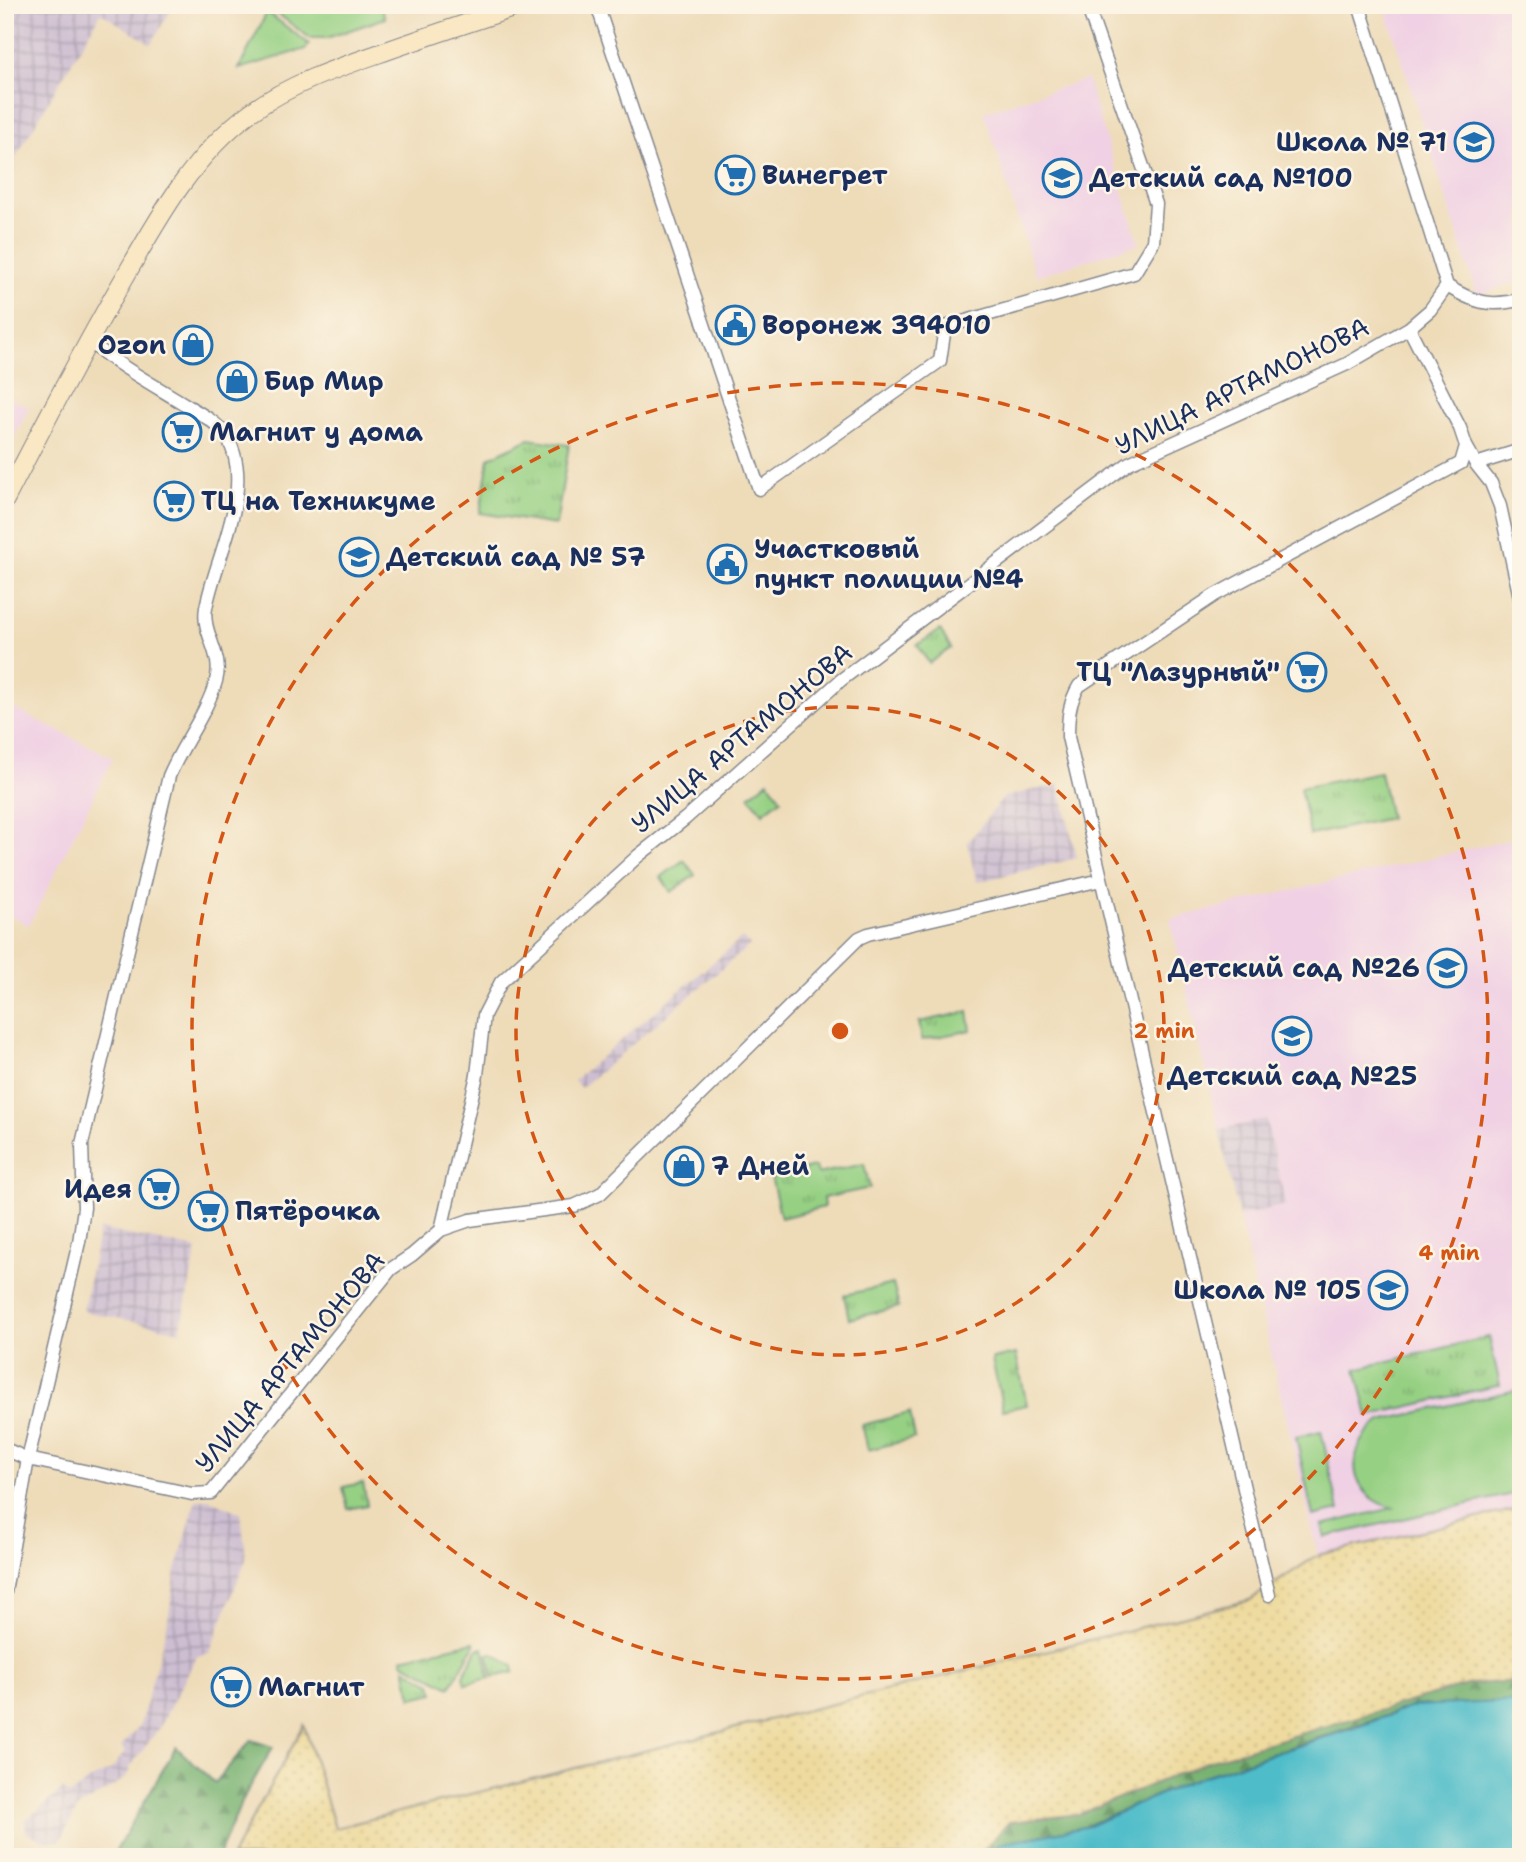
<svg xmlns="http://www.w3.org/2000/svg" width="1526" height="1862" font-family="'Shantell Sans',sans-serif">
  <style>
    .built { fill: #f0d0e4 }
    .industrial { fill: url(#industrial-grid) }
    .green { fill: #96d083; stroke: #588070; stroke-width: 2 }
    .forest { fill: url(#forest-firs); stroke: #4a7068; stroke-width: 2 }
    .sand { fill: url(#sand-dots); stroke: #84847e; stroke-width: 2 }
    .park { fill: url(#park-tufts); stroke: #588070; stroke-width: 2 }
    .water { fill: #50bdc9; stroke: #367694; stroke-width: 2 }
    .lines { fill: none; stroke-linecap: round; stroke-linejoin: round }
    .minor-casing { stroke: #84868c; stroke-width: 15 }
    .secondary-casing { stroke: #84868c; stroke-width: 20 }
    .minor { stroke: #fff; stroke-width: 12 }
    .secondary { stroke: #fae7c3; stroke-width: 18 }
    .ring { fill: none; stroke: #d45514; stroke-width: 3.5; stroke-dasharray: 12 9 }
    .labels { text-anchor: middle; stroke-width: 5; stroke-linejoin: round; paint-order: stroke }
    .poi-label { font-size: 26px; font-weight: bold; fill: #1b2f5e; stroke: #fcf5e5; text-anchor: start }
    .street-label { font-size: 26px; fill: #1b2f5e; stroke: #fcf5e5 }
    .centre { fill: #d45514; stroke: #fcf5e5; stroke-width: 3.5 }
    .ring-label { font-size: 21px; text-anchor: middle; font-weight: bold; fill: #d45514; stroke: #fcf5e5; stroke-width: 5; stroke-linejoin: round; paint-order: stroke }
  </style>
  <defs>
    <pattern id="industrial-grid" width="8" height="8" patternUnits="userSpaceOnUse" patternTransform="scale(1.75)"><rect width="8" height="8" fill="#cebed1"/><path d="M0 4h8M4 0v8" fill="none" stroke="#a69bad"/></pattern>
    <pattern id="forest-firs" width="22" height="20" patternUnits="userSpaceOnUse" patternTransform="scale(1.75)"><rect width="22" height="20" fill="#78b271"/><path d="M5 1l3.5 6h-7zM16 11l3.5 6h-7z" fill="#629160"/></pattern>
    <pattern id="sand-dots" width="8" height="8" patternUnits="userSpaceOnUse" patternTransform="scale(1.75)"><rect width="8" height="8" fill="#eeda9e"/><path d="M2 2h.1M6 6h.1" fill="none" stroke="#ccbb8a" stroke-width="1.8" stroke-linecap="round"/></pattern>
    <pattern id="park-tufts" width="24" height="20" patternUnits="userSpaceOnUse" patternTransform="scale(1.75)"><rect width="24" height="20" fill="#96d083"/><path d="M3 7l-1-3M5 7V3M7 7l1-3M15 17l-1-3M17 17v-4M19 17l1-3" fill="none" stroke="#7aa96e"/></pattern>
  </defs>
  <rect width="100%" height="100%" fill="#fcf5e5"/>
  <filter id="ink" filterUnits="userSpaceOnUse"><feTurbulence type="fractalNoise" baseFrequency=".0143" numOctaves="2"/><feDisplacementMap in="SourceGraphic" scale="14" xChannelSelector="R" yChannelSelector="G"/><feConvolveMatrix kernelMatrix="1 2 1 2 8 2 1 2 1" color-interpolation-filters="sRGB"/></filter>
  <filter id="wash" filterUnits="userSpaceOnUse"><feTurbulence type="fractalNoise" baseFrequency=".00686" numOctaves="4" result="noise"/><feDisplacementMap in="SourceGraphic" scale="28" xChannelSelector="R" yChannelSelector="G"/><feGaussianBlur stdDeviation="1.57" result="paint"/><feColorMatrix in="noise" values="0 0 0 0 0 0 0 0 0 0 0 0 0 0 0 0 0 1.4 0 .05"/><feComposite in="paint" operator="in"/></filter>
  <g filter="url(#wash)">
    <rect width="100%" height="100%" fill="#eedcb9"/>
    <!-- built -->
    <path class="built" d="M1384,5H1521V280L1477,295Z
      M1087,79L1139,244L1036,276L984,112Z
      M5,396L29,407L5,457Z
      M5,704L113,758L29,925L5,913Z
      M1521,837V1508L1318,1555L1239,1216L1286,1205L1266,1120L1219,1130L1170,919Z"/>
    <!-- industrial -->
    <path class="industrial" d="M5,5H174L151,44L101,13L5,175Z
      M1059,784L1077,858L977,882L967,843L1004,797Z
      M742,938L750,945L581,1088L574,1080Z
      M1266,1119L1286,1205L1239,1216L1219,1130Z
      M99,1229L197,1249L180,1331L83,1311Z
      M208,1499L241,1513L246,1559L209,1654L197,1656L158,1730L131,1766L126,1778L78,1808L60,1841H47L27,1833L25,1821L63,1789L70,1795L91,1779L111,1770L125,1752L121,1747L140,1725L167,1626L176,1571L196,1500Z"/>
    <!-- green -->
    <path class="green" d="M272,5H381L385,18L327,38H310L270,8Z
      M267,12L309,44L306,49L239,69Z
      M1521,1389V1492L1325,1537L1322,1525L1393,1508C1386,1506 1379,1503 1372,1498C1344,1476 1354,1439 1381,1421Z
      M1321,1431L1339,1510L1313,1516L1296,1437Z"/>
    <!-- forest -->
    <path class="forest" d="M1521,1681V1701L1414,1706L1192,1780L1084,1827L999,1844L984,1857H977L1009,1822L1079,1814L1214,1759L1470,1684Z
      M251,1740L273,1747L242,1801L218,1857H35L44,1846L114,1854L176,1747L215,1783Z"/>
    <!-- sand -->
    <path class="sand" d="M1521,1508V1681L1470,1684L1214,1759L1079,1814L1009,1822L977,1857H231L304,1725L335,1828L1250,1600L1318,1555Z"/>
    <!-- park -->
    <path class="park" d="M529,439L569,445L556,525L480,513L489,458Z
      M940,630L951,648L929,663L917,645Z
      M1380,772L1390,818L1310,835L1300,788Z
      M768,781L781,799L763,813L749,796Z
      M684,860L695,875L671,892L661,877Z
      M968,1012L971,1030L922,1040L919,1022Z
      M864,1164L870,1188L823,1198L824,1207L781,1218L771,1177L815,1167L817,1174Z
      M893,1284L899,1307L849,1319L844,1295Z
      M1489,1337L1500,1385L1368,1416L1356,1369Z
      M1016,1354L1027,1405L1003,1410L992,1359Z
      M910,1413L915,1438L868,1450L862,1425Z
      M363,1483L367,1505L348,1509L343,1487Z
      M474,1642L475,1645L450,1687L404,1663L402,1658Z
      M483,1648L490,1678L465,1684L463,1676L478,1649Z
      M492,1653L513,1666L514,1672L493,1677L487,1654Z
      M405,1668L431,1683L434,1693L412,1698Z"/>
    <!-- water -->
    <path class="water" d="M1521,1701V1857H984L999,1844L1089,1826L1192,1780L1357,1727L1414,1706Z"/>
  </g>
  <g filter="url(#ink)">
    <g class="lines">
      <defs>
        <path id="minor" d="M597,5L759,489L940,361L945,327L1134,273L1153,242L1156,204L1087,5
          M1447,286C1473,302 1490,308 1521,299
          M1409,328L1460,428L1466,446L1476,464L1491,483L1500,506L1521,602
          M1476,464L1521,450
          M441,1230L470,1220L574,1206L600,1194L859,938L868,934L1101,880
          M5,1449L28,1459L192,1494L211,1493L391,1269L412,1255L441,1230L477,1075L484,1015L501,982L638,856L686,818L841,680L1129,463L1347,364L1409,328L1430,310L1447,286L1359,5
          M5,1592L28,1459L79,1242L84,1208L82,1144L169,776C183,743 206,715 216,681C224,654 201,633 206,608C215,557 259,482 224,433C215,421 199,413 186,405C152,384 118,366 88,340
          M1269,1595L1068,737C1068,717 1069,703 1079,686L1215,595L1461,463L1466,446"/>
        <path id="secondary" d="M5,500C44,424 83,349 126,275C160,215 194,154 251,112C291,83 340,67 386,51C431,35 477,20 522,5"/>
      </defs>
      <!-- minor casing -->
      <use href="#minor" class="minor-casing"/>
      <!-- secondary casing -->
      <use href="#secondary" class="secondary-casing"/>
      <!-- minor -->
      <use href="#minor" class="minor"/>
      <!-- secondary -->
      <use href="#secondary" class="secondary"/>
    </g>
  </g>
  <!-- distance rings -->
  <g class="ring">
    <circle cx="840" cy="1031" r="324"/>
    <circle cx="840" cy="1031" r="648"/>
  </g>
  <!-- icons -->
  <defs>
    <symbol id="school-ring" viewBox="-11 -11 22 22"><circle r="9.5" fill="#fcf5e5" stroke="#1f6fb2" stroke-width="1.5"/><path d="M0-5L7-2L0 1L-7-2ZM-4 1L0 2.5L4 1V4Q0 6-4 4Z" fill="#1f6fb2"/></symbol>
    <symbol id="supermarket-ring" viewBox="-11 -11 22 22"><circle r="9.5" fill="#fcf5e5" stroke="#1f6fb2" stroke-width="1.5"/><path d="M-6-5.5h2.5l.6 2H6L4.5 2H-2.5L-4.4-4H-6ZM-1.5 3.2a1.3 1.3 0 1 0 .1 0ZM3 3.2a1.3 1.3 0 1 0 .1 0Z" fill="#1f6fb2"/></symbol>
    <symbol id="civic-ring" viewBox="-11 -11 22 22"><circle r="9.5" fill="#fcf5e5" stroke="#1f6fb2" stroke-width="1.5"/><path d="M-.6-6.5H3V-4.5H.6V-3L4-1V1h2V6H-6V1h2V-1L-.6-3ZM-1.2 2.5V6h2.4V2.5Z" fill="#1f6fb2"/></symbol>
    <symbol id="shop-ring" viewBox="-11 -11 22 22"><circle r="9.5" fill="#fcf5e5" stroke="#1f6fb2" stroke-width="1.5"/><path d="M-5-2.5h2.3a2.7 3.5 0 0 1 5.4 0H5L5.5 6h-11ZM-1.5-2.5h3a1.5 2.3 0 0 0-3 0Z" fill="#1f6fb2"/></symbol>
  </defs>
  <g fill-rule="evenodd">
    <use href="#school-ring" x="1452" y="120" width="44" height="44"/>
    <use href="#supermarket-ring" x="713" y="153" width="44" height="44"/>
    <use href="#school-ring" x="1040" y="156" width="44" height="44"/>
    <use href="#civic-ring" x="713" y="303" width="44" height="44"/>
    <use href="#shop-ring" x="171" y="323" width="44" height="44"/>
    <use href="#shop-ring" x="215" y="359" width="44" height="44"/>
    <use href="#supermarket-ring" x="160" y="410" width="44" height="44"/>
    <use href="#supermarket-ring" x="152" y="479" width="44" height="44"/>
    <use href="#school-ring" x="337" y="535" width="44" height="44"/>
    <use href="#civic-ring" x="705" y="542" width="44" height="44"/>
    <use href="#supermarket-ring" x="1285" y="650" width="44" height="44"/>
    <use href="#school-ring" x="1425" y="946" width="44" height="44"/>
    <use href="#school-ring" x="1270" y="1014" width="44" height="44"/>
    <use href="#shop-ring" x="662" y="1144" width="44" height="44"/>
    <use href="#supermarket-ring" x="137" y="1167" width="44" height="44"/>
    <use href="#supermarket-ring" x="186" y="1189" width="44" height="44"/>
    <use href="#school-ring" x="1366" y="1268" width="44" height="44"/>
    <use href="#supermarket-ring" x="209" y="1665" width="44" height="44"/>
  </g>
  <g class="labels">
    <!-- poi labels -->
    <g class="poi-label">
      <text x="1447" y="151" text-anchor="end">Школа № 71</text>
      <text x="762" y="184">Винегрет</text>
      <text x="1089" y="187">Детский сад №100</text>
      <text x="762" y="334">Воронеж 394010</text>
      <text x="166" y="354" text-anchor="end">Ozon</text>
      <text x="264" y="390">Бир Мир</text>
      <text x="209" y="441">Магнит у дома</text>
      <text x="201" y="510">ТЦ на Техникуме</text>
      <text x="754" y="558">Участковый<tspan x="754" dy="30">пункт полиции №4</tspan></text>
      <text x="386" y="566">Детский сад № 57</text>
      <text x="1280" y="681" text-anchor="end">ТЦ "Лазурный"</text>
      <text x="1420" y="977" text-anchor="end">Детский сад №26</text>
      <text x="1292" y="1085" text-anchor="middle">Детский сад №25</text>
      <text x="711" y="1175">7 Дней</text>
      <text x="132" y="1198" text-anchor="end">Идея</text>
      <text x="235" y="1220">Пятёрочка</text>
      <text x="1361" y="1299" text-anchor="end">Школа № 105</text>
      <text x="258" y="1696">Магнит</text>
    </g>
    <!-- street labels -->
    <g class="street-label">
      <text transform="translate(1242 386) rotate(-26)" y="9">УЛИЦА АРТАМОНОВА</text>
      <text transform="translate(742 738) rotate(-40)" y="9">УЛИЦА АРТАМОНОВА</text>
      <text transform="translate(290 1362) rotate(-50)" y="9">УЛИЦА АРТАМОНОВА</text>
    </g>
  </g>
  <circle cx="840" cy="1031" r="10" class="centre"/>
  <g class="ring-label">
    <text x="1164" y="1038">2 min</text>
    <text x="1449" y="1260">4 min</text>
  </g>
  <!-- margin -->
  <rect width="1526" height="1862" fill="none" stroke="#fcf5e5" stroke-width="28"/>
</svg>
